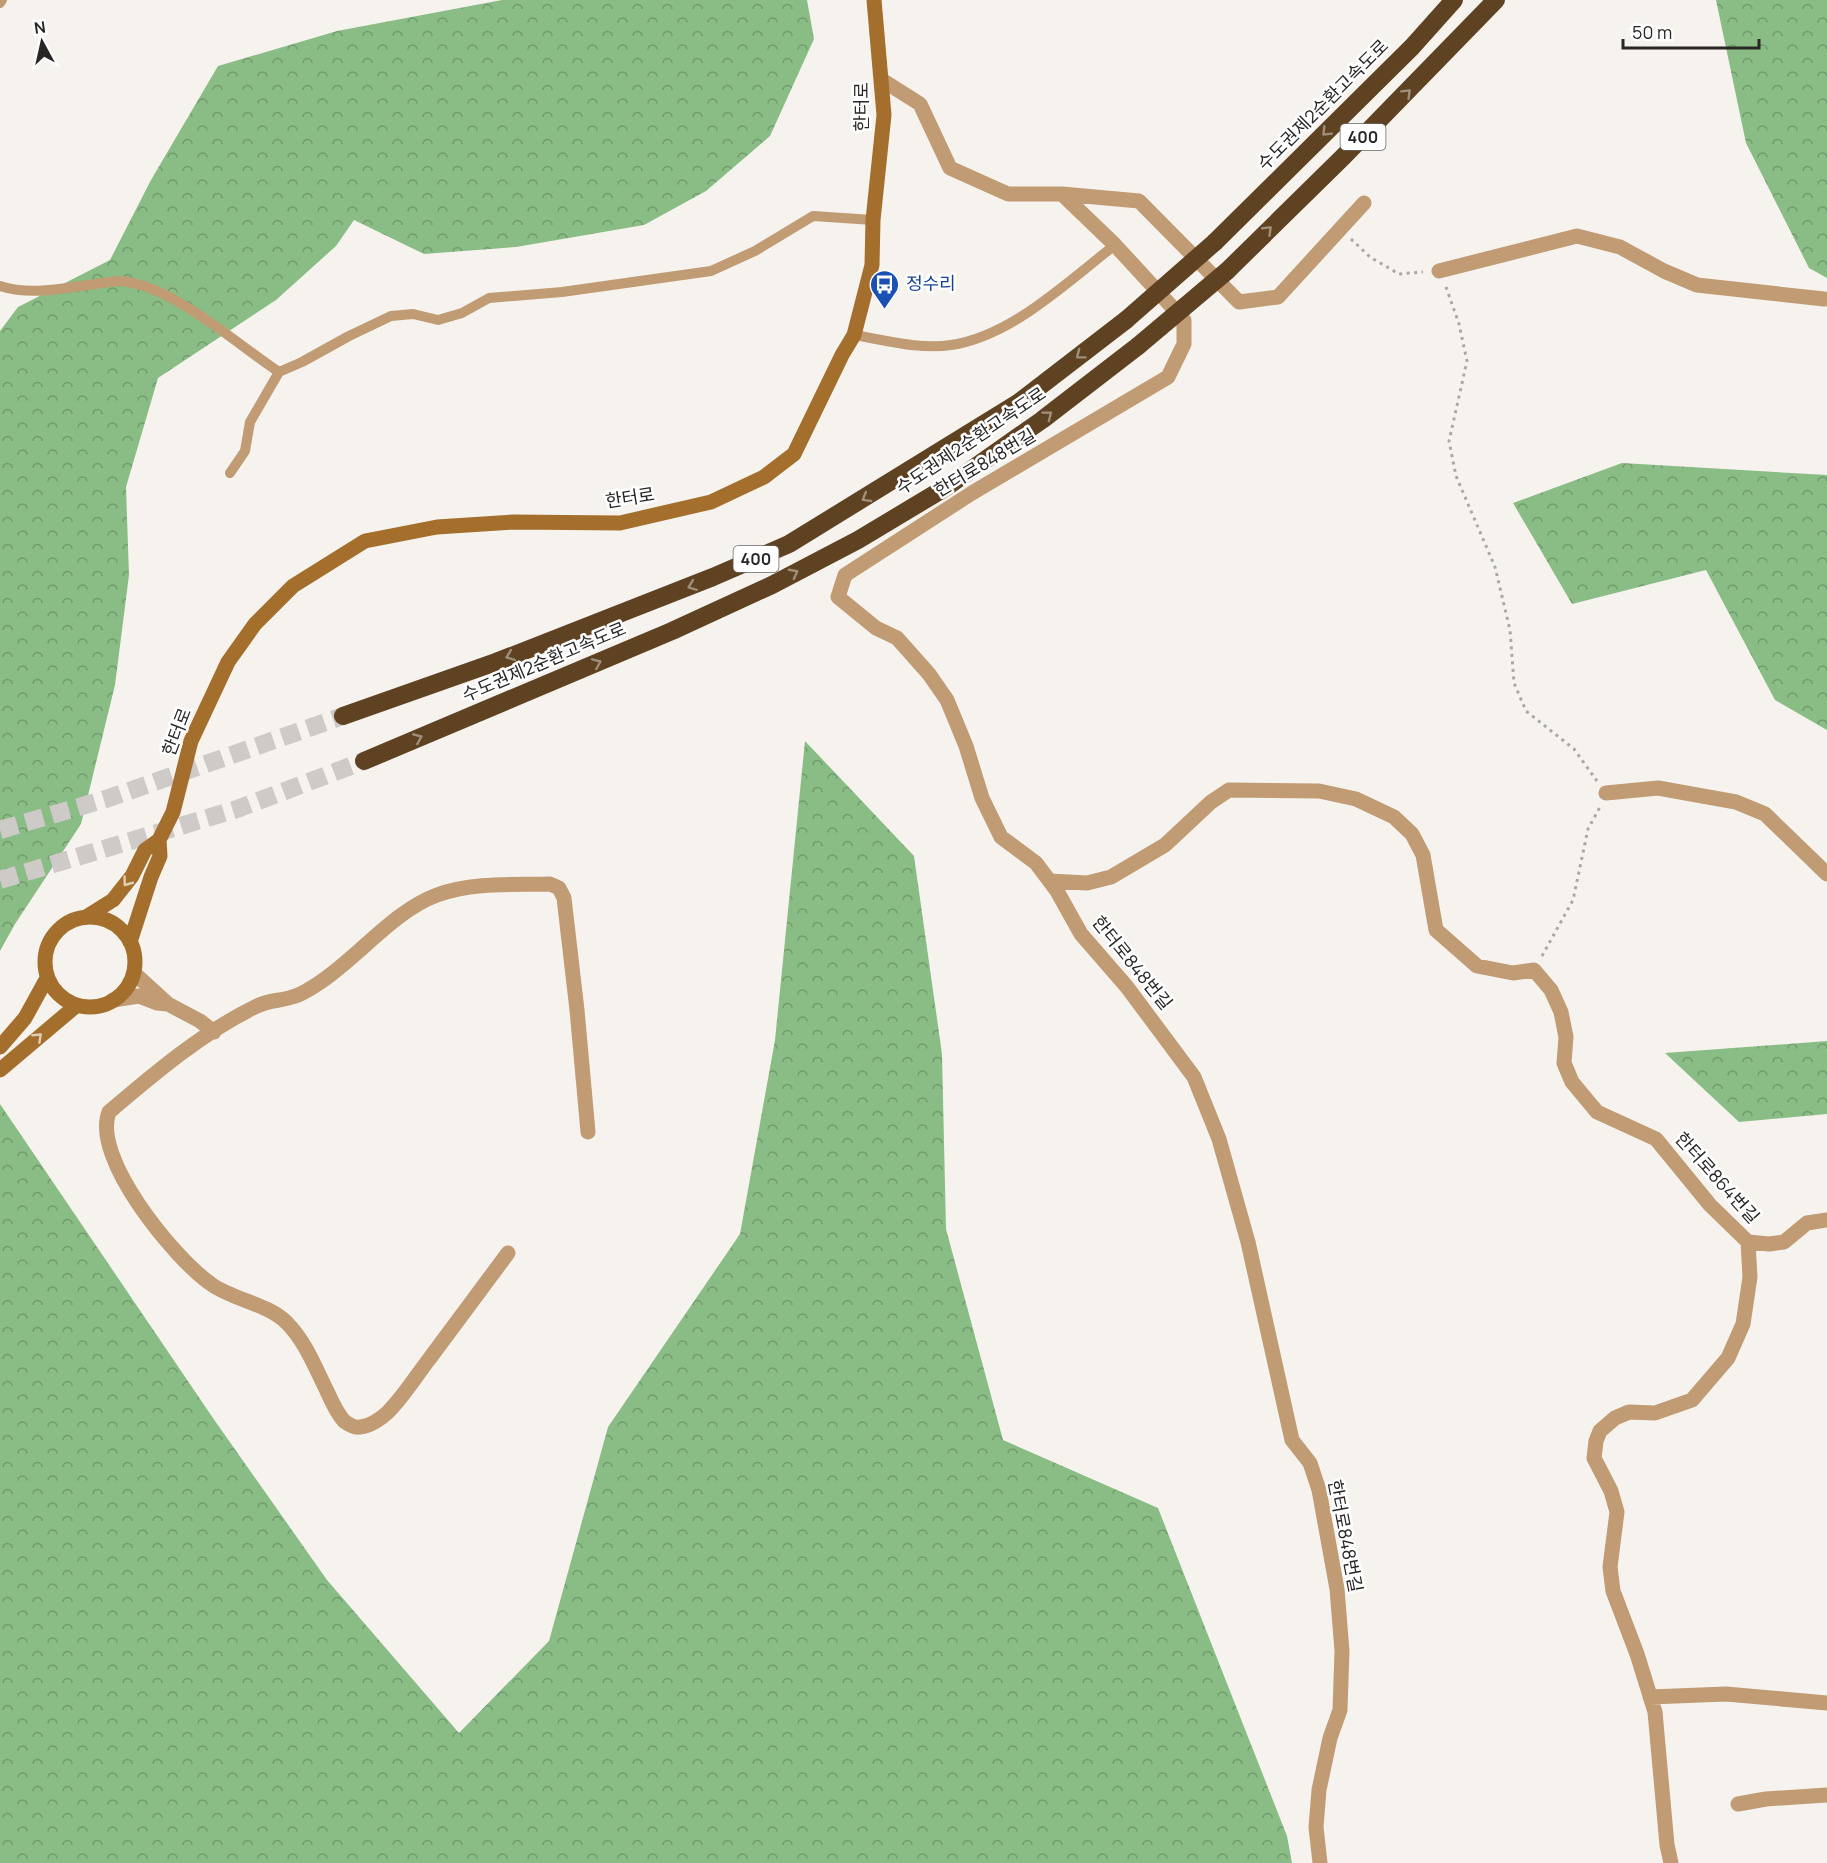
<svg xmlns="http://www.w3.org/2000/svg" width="1827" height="1863" font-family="Manrope,'Noto Sans KR',sans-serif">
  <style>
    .forest { fill: url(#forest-crowns) }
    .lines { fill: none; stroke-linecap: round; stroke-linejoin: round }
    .motorway-tunnel { stroke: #cdcac7; stroke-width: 18; stroke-dasharray: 18 9; stroke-linecap: butt }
    .path { stroke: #aaa8a5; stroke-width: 3; stroke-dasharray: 3 4.5; stroke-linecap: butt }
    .service { stroke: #c09b73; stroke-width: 10 }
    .minor { stroke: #c09b73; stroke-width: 15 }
    .secondary { stroke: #a46f2c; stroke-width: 15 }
    .motorway { stroke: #5f4221; stroke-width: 18 }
    .motorway-bridge { stroke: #5f4221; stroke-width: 18 }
    .oneway { stroke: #9f8e7a }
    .oneway2 { stroke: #dfcdb5 }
    .labels { text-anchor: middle; stroke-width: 5; stroke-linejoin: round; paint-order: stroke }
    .shield { fill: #fff; stroke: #686867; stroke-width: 1.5 }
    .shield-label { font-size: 16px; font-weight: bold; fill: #282726 }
    .street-label { font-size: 18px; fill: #282726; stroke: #fff }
    .transit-label { font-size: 18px; fill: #164399; stroke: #fff; text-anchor: start }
  </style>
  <defs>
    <pattern id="forest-crowns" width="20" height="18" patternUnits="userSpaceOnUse" patternTransform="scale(1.5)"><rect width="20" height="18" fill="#8abd85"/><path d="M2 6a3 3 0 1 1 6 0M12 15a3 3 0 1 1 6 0" fill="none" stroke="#719a6d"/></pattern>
  </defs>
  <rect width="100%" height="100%" fill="#f6f3ef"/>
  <!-- forest -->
  <path class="forest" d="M502,0H807L814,39L770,136L706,191L644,225L516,247L424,254L354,220L336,246L276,300L158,378L126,487L129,575L115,685L81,824L15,924L0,951V331L18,307L110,260L151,180L218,66L337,31Z
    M1716,0H1827V278L1809,268L1746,143Z
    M1622,463L1827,475V730L1775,700L1706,570L1572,604L1513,503Z
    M805,741L914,856L942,1054L946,1229L1003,1440L1158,1508L1287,1836L1292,1863H0V1104L215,1421L327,1580L459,1733L549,1641L608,1427L740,1234L775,1040Z
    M1827,1041V1114L1739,1122L1665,1053Z"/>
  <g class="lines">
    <!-- motorway-tunnel -->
    <path class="motorway-tunnel" d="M0,830L106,799L343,716
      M0,880L237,809L364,761"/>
    <!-- path -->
    <path class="path" d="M1351,239L1370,257L1399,274L1423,272
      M1446,287L1459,324L1467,361L1449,441L1456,476L1495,567L1510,630L1514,683L1526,711L1574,749L1597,781
      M1542,956L1573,900L1588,829L1600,807"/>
    <!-- service -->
    <path class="service" d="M0,3L2,0
      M0,286C31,296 63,288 95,284C103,283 113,281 122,281C175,287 235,343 279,372
      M854,335C885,340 920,350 951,345C1012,336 1067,282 1115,245
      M230,473L245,451L250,422L279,372L302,362L349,336L391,316L413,314L438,320L462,313L489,298L562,292L711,271L755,251L813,216L873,220"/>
    <!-- minor -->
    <path class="minor" d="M882,80L920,104L950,168L1008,194H1062L1139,201L1239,302L1278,297L1364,203
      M1062,194L1115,245L1184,320V344L1168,377L972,493L845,575L838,597L876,628L897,638L929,674L947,700L966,746L982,798L1001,837L1036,863L1057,891L1081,934L1127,987L1194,1077L1219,1139L1248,1242L1292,1440L1310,1463L1319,1490L1337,1589L1342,1651L1340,1710L1330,1738L1319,1790L1316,1827L1320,1863
      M1439,271L1577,236L1620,247L1664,271L1697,285L1824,299
      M1606,793L1658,788L1736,802L1765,814L1827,874
      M1050,881L1087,883L1111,877L1165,845L1211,802L1229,790L1319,791L1356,799L1394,817L1412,834L1423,855L1436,930L1477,966L1513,973L1534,970L1551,990L1561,1012L1566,1037L1564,1063L1572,1082L1597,1112L1656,1139L1710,1205L1748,1242L1769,1244L1784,1242L1807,1223L1827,1220
      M113,1000L139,996L157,1003L168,1004L134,973
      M168,1004L200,1021L214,1032
      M508,1253C482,1288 456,1323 430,1358C416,1376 404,1396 388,1412C381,1419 370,1426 360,1427C355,1428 348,1424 344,1421C336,1412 331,1400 326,1389C315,1367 305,1341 287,1323C269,1304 233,1300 211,1284C175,1259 91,1158 109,1112C155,1073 203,1032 257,1006C269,1000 280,1001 292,997C301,995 309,989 316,985C356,960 393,911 437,895C473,882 513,885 550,884L559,888L564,898L577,1010L588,1132
      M1650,1697L1726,1694L1827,1703
      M1738,1804L1766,1799L1827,1795
      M1671,1863L1667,1845L1655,1712L1637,1654L1613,1591L1610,1567L1617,1512L1611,1491L1594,1458L1596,1441L1600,1431L1615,1418L1629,1412L1655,1413L1692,1400L1728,1358L1743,1324L1750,1277L1748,1242"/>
    <!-- secondary -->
    <path class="secondary" d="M86,917L113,900L132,876L145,850L159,840L173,812L191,741L228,662L255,624L293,586L365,541L437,527L513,522L620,523L711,502L764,477L794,454L842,355L854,335L872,265L873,220L884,115L874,0
      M45 962a45 45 0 1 1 90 0a45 45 0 1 1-90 0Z
      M130,942L151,877L160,856L159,840
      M0,1047L25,1018L47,978
      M0,1070L77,1005"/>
    <!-- motorway -->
    <path class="motorway" d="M1215,242L1412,47L1454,0
      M1227,271L1343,157L1496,0
      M343,716L496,662L713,577L789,544L1018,403L1126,320
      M364,761L672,631L772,585L858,540L948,486L1042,420L1138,346"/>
    <!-- motorway-bridge -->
    <path class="motorway-bridge" d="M1126,320L1215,242
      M1138,346L1227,271"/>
  </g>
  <!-- one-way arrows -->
  <defs><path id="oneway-chevron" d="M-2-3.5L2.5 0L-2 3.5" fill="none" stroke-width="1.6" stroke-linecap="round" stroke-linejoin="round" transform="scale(1.5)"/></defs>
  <g class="oneway">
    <use href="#oneway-chevron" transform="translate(1407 93) rotate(-45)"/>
    <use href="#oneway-chevron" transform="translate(1326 132) rotate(135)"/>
    <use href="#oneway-chevron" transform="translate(1268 230) rotate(-44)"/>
    <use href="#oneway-chevron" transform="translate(1080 355) rotate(143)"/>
    <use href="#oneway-chevron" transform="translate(1048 415) rotate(-37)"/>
    <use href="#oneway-chevron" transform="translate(866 498) rotate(149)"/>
    <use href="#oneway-chevron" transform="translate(794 573) rotate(-28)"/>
    <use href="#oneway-chevron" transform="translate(692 586) rotate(159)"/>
    <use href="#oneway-chevron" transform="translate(510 656) rotate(159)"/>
    <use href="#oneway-chevron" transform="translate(597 663) rotate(-23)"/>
    <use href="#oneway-chevron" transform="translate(418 738) rotate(-23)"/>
  </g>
  <g class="oneway2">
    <use href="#oneway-chevron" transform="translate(127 882) rotate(127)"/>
    <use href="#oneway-chevron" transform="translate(38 1037) rotate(-43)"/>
  </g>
  <!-- icons -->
  <defs>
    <symbol id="bus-pin" viewBox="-11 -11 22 30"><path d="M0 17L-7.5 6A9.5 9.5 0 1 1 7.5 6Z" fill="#1a4fb4" stroke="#fff"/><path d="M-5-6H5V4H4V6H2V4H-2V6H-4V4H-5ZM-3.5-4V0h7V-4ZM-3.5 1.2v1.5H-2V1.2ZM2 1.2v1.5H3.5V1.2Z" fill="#fff"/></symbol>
  </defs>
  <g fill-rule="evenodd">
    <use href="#bus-pin" x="868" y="268" width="33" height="45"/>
  </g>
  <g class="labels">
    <!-- shield labels -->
    <g class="shield">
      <rect x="1340.5" y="124" width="45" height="26" rx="4.5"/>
      <rect x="733.5" y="546" width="45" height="26" rx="4.5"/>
    </g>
    <g class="shield-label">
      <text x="1363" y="143">400</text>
      <text x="756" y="565">400</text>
    </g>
    <!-- street labels -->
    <g class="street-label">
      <text transform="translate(1323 105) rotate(-45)" y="6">수도권제2순환고속도로</text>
      <text transform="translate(862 107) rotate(-90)" y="6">한터로</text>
      <text transform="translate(971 441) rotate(-34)" y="6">수도권제2순환고속도로</text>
      <text transform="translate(985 463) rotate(-31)" y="6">한터로848번길</text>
      <text transform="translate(630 498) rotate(-9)" y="6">한터로</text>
      <text transform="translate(544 662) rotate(-23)" y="6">수도권제2순환고속도로</text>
      <text transform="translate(177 732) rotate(-69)" y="6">한터로</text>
      <text transform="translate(1132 963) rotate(51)" y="6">한터로848번길</text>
      <text transform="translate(1717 1178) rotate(48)" y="6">한터로864번길</text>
      <text transform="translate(1345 1536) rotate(79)" y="6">한터로848번길</text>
    </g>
    <!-- transit labels -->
    <g class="transit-label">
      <text x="906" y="290">정수리</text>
    </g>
  </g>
  <!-- north arrow -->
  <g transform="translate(42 42) rotate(352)" stroke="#ffffff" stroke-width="4.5" paint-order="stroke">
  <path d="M0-4.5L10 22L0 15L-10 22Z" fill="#282726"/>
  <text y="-9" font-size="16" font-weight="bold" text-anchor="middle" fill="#282726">N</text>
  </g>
  <!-- scale -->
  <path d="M1623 39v9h136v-9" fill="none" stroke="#282726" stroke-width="3"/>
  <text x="1632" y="39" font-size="18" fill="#282726" stroke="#ffffff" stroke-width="4.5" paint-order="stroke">50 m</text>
</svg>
